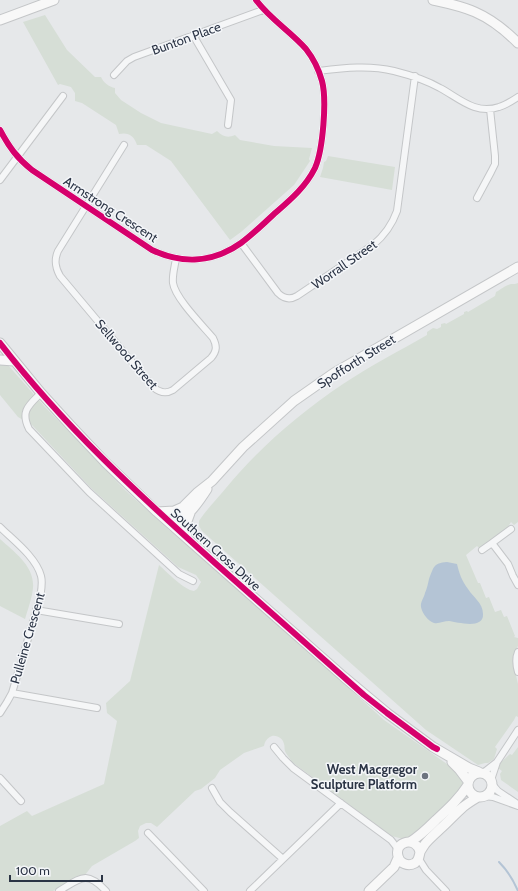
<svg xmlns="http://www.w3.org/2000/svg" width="518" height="891" font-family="Cabin,sans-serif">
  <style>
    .green { fill: #d6ded6 }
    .water { fill: #b4c4d5 }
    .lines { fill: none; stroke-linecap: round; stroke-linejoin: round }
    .stream { stroke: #b4c4d5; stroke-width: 2 }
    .street-casing { stroke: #c4c6c8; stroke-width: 8 }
    .secondary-casing { stroke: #c4c6c8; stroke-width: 11 }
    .street { stroke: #f5f6f7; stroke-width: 6 }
    .secondary { stroke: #f8f8f8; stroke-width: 9 }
    .cycleway-casing { stroke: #f4f6f9; stroke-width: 8 }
    .cycleway { stroke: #d6006c; stroke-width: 6 }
    .poi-dot { fill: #6c737f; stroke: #f4f6f9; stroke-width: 1.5 }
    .labels { text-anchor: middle; stroke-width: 3; stroke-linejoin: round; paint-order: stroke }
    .street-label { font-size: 13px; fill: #2b3445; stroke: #f4f6f9 }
    .poi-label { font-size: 13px; font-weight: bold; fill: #2b3445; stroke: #f4f6f9; text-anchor: end }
  </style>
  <rect width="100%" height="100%" fill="#e6e8ea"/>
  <!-- green -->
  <path class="green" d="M45,15L67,50L95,77H101C103,82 109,87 115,88V93L121,100L141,113L161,123L212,134L217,131C223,137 228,138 235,135L240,140L274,146L312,148L309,159L310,161L294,185L241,232L230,240L171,161L146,145H137C134,136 129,132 119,134L116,125L82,103L75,101V93L71,87L60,84L58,85L23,22Z
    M328,156L395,167L392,190L320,177L323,168L324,162L326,161Z
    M518,283V522L514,525L511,522L506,530L479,548L477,546L466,555L478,583H480L486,598L489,597L495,612L501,610L504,617L507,616L515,636L514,637L518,638V646L515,651L513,663L518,684V717L516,716L514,720L495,747L497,749L494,759L488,763H485L478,765L426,730L202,531L199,526V521C206,510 217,499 226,488C259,448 300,413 343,384C370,366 399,351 427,335V332L433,328L437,329L441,327V324L445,323L446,324L464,314V312L467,311L468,312L495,296L496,292C500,290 506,285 511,284C514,284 516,284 518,283Z
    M0,356L45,407L125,490L169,530L251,599L384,720L457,771L462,778L463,784L461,791L454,799L410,838C402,839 397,838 390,835L292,762C290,758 286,754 285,751C284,747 285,747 284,744C283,739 278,735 272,736C267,738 265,741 264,746L244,753L220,770L215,778L201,789L195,791L157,827L151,823H146L140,826L138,831L139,838L135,841L92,866L85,875L78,876L53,891H0V826L27,811L32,816L104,784L117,721L107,713L106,703L130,681L159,565C167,572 184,590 194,591L197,589L201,582L196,575L178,567L91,488L32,425L18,417L0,395Z
    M0,539C14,552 35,566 33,588C32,598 28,609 25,619L0,606Z
    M518,747V792L501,780L500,774L502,771L498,768L500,763L510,754L512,755Z"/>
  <!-- water -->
  <path class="water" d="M447,562L457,564C459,573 462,581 468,589C473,597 483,603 483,614C484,630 457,622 449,621C444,621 439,624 434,623C428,621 422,613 421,607C420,602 424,598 425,593C427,588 428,584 429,579C434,567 433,563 447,562Z"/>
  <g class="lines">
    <!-- stream -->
    <path class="stream" d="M499,862C508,871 513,879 518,891"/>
    <defs>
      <path id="street" d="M193,35L231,100L228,125
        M318,71C344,68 369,65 394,71C410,75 426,80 440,88C459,98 475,115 499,107C506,105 512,101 518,97
        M114,75L127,61L134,57L263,10
        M0,130C9,147 17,158 32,170L152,250C182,264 213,263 241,243C252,235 262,225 273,215C289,201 305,188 315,168C323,150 327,100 322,81C319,70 313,58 306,49C290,31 270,19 256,0
        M124,145L58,251C54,260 55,267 60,276L153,387C160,393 166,394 173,390L211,358C217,351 217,346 213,338C203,326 175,298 173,283C172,275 175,266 176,258
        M0,180L63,96
        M477,198L491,172L495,164V156L490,109
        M241,243L278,293C284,299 290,300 297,296L373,245C385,235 392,225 397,211L415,76
        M41,393C29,405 20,411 29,429L89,492L179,574L193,581
        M0,527C13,540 36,557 41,576C43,583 41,591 40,598L12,693L7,702L0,713
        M492,543L511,529
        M482,550L492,543L508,564L513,576L518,585
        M36,610L119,624
        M518,652C515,659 516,665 518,672
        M12,693L97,708
        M274,747L283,758L293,768L391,840L398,849
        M483,773L497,762
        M0,778L21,801
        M491,780L497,762L518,730
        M492,784L498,791L516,803
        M212,788L220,802L230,812L283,859
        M483,796L493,797L518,806
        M148,833L204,891
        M419,859L426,870L446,891
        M59,891C81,878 86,870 106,891
        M250,891L341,803"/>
      <path id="secondary" d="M433,0C447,3 462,6 475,12C491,19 505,30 518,43
        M0,20L54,0
        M0,343L41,393L71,426L105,462L157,512L344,677L387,713L433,747L469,768L479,772
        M0,360L14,361
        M157,512L174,511L183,507
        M173,526L177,515L184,506L198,492L212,481L243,447L294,401L334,373L518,267
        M173,526C188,517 198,503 207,489
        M187,538L186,524L190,513
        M452,762L459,769L468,781
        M468 785a12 12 0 1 1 24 0a12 12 0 1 1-24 0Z
        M410,842C420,836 428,828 436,820C448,809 459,799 468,785
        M420,852C416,836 394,841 398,856C399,863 408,867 415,863C419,860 419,857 420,852C421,850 423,847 425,844C429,839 435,834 440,829C448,822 455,814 463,807C468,803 473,800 478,797
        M369,891L394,867L398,858"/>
    </defs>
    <!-- street casing -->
    <use href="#street" class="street-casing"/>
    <!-- secondary casing -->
    <use href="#secondary" class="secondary-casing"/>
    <!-- street -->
    <use href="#street" class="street"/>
    <!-- secondary -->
    <use href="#secondary" class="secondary"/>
    <defs>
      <path id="cycleway" d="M0,130C9,147 17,158 32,170L152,250C182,264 213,263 241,243C252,235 262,225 273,215C289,201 305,188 315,168C323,150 327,100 322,81C319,70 313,58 306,49C290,31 270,19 256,0
        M0,343C63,425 138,494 215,563C264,607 314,651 364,695L387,713L433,747L437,749"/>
    </defs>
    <!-- cycleway casing -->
    <use href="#cycleway" class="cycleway-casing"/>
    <!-- cycleway -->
    <use href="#cycleway" class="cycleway"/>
  </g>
  <!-- markers -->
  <circle class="poi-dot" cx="425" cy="776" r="4"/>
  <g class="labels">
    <!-- street labels -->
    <g class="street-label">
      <text transform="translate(186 38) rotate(-20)" y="5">Bunton Place</text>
      <text transform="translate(111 209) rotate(33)" y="5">Armstrong Crescent</text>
      <text transform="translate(344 264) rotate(-35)" y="5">Worrall Street</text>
      <text transform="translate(127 354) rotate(49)" y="5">Sellwood Street</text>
      <text transform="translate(356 361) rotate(-32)" y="5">Spofforth Street</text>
      <text transform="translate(216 549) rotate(42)" y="5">Southern Cross Drive</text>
      <text transform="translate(27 638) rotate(-74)" y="5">Pulleine Crescent</text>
    </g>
    <!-- poi labels -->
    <g class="poi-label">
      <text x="417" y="774">West Macgregor<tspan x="417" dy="15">Sculpture Platform</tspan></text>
    </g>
  </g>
  <!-- scale -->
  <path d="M10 875v6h92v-6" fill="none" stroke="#2b3445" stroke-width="2"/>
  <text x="16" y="875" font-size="12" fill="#2b3445" stroke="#f4f6f9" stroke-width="3" paint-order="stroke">100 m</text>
</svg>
